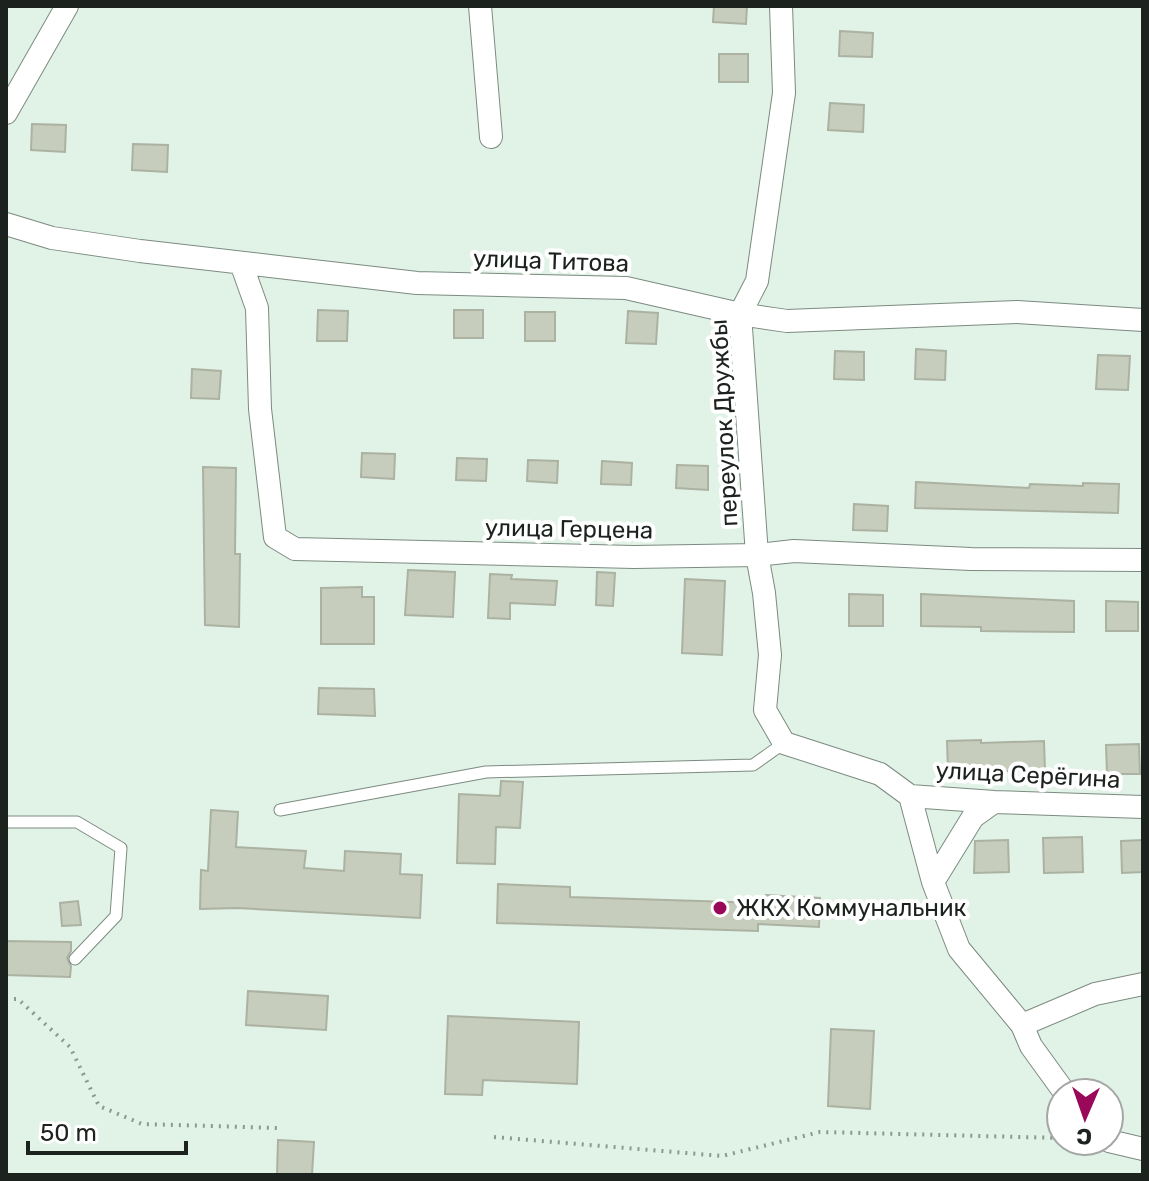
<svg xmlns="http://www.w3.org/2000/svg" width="1149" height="1181" font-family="Rubik,sans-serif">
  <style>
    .building { fill: #c7cdbd; stroke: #acb2a2; stroke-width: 2 }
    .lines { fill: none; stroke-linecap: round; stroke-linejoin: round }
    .service-casing { stroke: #7c8b80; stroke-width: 13 }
    .minor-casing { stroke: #7c8b80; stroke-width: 24 }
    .path { stroke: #8c9890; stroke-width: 4; stroke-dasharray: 2 6; stroke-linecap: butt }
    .service { stroke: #fff; stroke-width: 11 }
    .minor { stroke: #fff; stroke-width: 22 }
    .poi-dot { fill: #9a0959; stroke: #fff; stroke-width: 3 }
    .labels { text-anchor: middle; stroke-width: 8; stroke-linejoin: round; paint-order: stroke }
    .street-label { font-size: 24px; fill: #1c221e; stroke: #fff }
    .poi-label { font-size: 24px; fill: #1c221e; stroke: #fff; text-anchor: start }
  </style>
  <rect width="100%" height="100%" fill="#e1f2e7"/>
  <!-- building -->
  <path class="building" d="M714,6H747L746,24L713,22Z
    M840,31L873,33L872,57L839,56Z
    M719,54H748V82H719Z
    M830,103L864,105L863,132L828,130Z
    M32,124L66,125L65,152L31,150Z
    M133,144L168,145L167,172L132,170Z
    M318,310L348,311L347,341H317Z
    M454,310H483V338H454Z
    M628,311L658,313L656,344L626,343Z
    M525,312H555V341H525Z
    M916,349L946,351L945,380L915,379Z
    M835,351L864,352V380L834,379Z
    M1098,355L1130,356L1128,390L1096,389Z
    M192,369L221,371L219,399L191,398Z
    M362,453L395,454L394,479L361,477Z
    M457,458L487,459L486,481L456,480Z
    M528,460L558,461L557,483L527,481Z
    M602,461L632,463L631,485L601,484Z
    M677,465L708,466V490L676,488Z
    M203,467L236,468L235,554H240L239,627L205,625Z
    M916,482L1029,488L1030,484L1083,486V483L1119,484L1118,513L915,508Z
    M854,504L888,506L887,531L853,530Z
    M408,570L455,572L453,617L405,615Z
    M597,572L615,573L613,606L596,605Z
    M490,574L512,575L511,579L557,581L555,605L510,603V619L488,618Z
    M685,579L725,581L722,655L682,653Z
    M362,587V597H374V644H321V588Z
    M849,594L883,595V626H849Z
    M921,594L1074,601V632L981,631V627L921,626Z
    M1106,601L1138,602V631H1106Z
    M319,688L374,689L375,716L318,714Z
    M981,740V743L1044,741L1045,771H948L947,741Z
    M1139,744L1140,774H1107L1106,745Z
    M501,781L523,782L520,828L496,827L495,864L457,863L459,794L500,796Z
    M211,810L238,812L236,847L306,851L304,868L344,871L345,851L401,854L400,874L422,875L420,918L238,908L200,909L201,870L208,871Z
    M1082,837L1083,872L1044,873L1043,838Z
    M1008,840L1009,872L974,873L975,841Z
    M1143,840V872L1122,873L1121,841Z
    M498,884L570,887V897L766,903V895L820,898L819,927L758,924V931L497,923Z
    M78,901L81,925L62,926L60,903Z
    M6,941L71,942V951L67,958L71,966L70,977L6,975Z
    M248,991L328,996L326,1030L246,1025Z
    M448,1016L579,1022L577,1084L483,1080L482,1095L445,1094Z
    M831,1029L874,1031L870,1109L828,1106Z
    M278,1140L314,1142L312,1175H277Z"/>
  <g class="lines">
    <defs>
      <path id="service" d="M280,810L486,772L753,765L784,743
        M6,822H77L121,848L116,916L75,959"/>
      <path id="minor" d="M480,6L491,137
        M781,6L784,93L757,281L740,314L757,555L764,593L770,655L765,710L784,743L880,774L910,796L933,882L959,949L1022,1025L1095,994L1143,984
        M6,113L67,6
        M6,224L52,238L140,251L417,283L626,288L740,314L787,321L1017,312L1143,320
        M241,263L257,308L260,409L275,537L295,549L634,557L757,555L794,551L971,559L1143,560
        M910,796L994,802L1143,807
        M933,882L973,817L994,802
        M1022,1025L1031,1046L1065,1093
        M1109,1141L1143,1149"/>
    </defs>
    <!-- service casing -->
    <use href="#service" class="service-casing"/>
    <!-- minor casing -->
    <use href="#minor" class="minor-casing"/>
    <!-- path -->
    <path class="path" d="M6,999H18L70,1047L99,1106L142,1124L278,1128
      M494,1137L722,1156L820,1132L1061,1138"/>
    <!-- service -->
    <use href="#service" class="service"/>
    <!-- minor -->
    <use href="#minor" class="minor"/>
  </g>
  <!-- markers -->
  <circle class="poi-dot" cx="720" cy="908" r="8"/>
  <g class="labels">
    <!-- street labels -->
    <g class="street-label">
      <text transform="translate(551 261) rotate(2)" y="8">улица Титова</text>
      <text transform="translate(724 423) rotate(-93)" y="8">переулок Дружбы</text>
      <text transform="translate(569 529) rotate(1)" y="8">улица Герцена</text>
      <text transform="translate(1028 775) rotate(3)" y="8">улица Серёгина</text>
    </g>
    <!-- poi labels -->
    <g class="poi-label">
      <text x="736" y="916">ЖКХ Коммунальник</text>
    </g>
  </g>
  <!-- border -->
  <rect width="1149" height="1181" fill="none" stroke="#1c221e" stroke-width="16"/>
  <!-- north arrow -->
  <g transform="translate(1085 1117) rotate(182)"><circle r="38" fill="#ffffff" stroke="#a4a7a5" stroke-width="2"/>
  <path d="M0-6L14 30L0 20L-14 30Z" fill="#9a0959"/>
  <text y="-12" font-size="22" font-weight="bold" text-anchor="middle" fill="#1c221e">С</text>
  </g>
  <!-- scale -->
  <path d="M28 1141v12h158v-12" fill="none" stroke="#1c221e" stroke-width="4"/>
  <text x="40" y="1141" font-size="24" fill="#1c221e" stroke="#ffffff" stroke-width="6" paint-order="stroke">50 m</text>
</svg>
